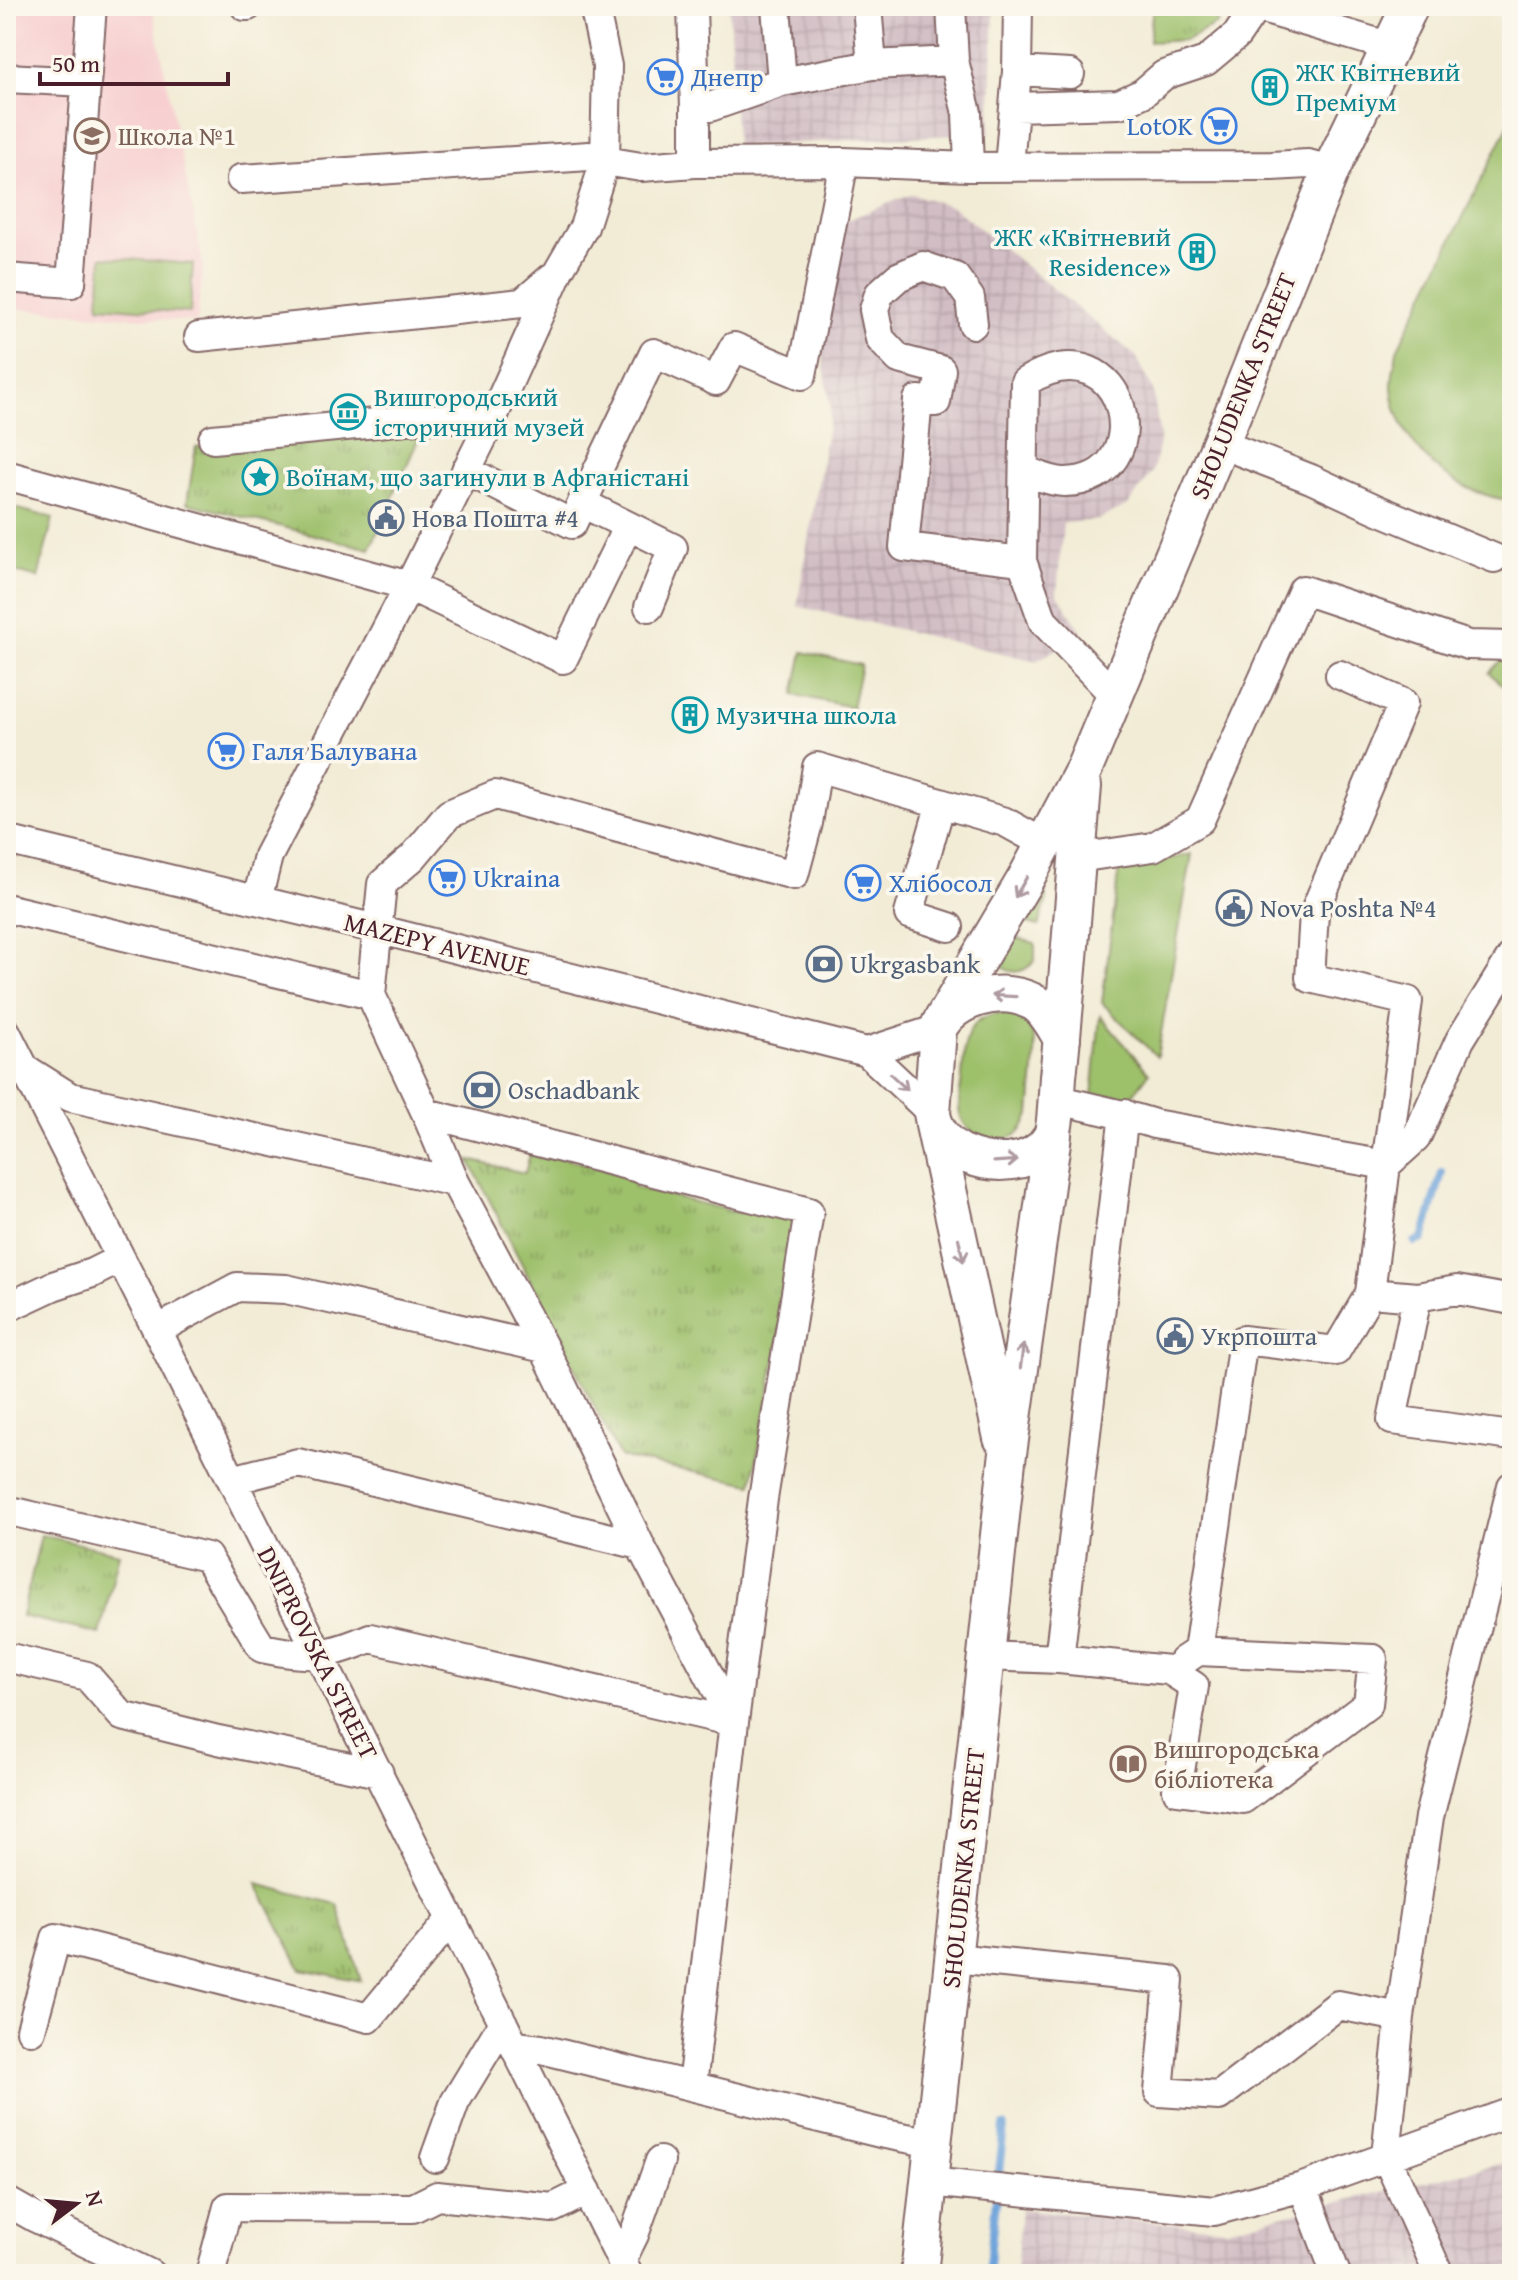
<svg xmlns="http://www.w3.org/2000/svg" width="1518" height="2280" font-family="'Gentium Book Plus',serif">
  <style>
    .built { fill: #f7cfd0 }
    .industrial { fill: url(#industrial-grid) }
    .green { fill: #9dc06a; stroke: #74704a; stroke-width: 2 }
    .park { fill: url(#park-tufts); stroke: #74704a; stroke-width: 2 }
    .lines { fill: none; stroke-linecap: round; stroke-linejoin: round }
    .stream { stroke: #6da3da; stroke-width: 8 }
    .minor-casing { stroke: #856767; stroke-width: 32 }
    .major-casing { stroke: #856767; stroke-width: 40 }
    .minor { stroke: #fff; stroke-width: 28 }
    .major { stroke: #fff; stroke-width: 36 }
    .oneway { stroke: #ae9aa0 }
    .labels { text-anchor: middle; stroke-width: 7; stroke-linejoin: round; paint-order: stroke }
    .culture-label { font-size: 26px; fill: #0d838f; stroke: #fbf7ec; text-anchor: start }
    .shop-label { font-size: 26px; fill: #366cbe; stroke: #fbf7ec; text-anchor: start }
    .education-label { font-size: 26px; fill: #785e54; stroke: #fbf7ec; text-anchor: start }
    .street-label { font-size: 26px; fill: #4a1f2b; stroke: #fbf7ec }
    .service-label { font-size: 26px; fill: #4e5e75; stroke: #fbf7ec; text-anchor: start }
  </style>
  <defs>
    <pattern id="industrial-grid" width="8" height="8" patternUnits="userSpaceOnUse" patternTransform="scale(2)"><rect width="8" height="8" fill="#d2bdc5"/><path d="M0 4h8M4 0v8" fill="none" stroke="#b6a2a9"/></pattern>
    <pattern id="park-tufts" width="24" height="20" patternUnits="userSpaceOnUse" patternTransform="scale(2)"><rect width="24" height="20" fill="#9dc06a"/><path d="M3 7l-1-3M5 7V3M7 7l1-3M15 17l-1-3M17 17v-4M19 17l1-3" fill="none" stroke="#829b57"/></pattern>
  </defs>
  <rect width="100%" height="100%" fill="#fbf7ec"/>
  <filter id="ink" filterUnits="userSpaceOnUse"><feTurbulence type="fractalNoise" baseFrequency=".0125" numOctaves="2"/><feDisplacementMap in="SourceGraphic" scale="16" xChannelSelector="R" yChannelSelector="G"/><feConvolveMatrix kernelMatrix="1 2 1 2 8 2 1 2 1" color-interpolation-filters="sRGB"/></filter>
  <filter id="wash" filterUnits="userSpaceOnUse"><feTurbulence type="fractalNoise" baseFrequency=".006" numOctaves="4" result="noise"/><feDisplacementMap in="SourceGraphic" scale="32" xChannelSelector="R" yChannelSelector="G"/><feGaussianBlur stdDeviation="1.8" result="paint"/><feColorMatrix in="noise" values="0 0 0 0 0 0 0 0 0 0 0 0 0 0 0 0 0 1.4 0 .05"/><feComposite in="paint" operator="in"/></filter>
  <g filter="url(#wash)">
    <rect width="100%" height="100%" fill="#f2ecd6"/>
    <!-- built -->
    <path class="built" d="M6,6H152L203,265L197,322L6,308Z"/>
    <!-- industrial -->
    <path class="industrial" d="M729,6H994L990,133L736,146Z
      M912,194L953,207L1136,356L1153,390L1160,438L1153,471L1129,504L1098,520L1063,523L1057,593L1083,634L1036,661L797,606L831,408L824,367L821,323L843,222Z
      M1512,2161V2274H1016L1021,2209L1226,2229Z"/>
    <!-- green -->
    <path class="green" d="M1512,118V500C1455,496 1397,446 1392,388C1391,376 1396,362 1397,350Z
      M102,257L193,264L190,313L99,306Z
      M6,506L53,518L38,578L6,569Z
      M1512,648V694L1489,673Z
      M803,652L861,665L852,707L794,695Z
      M1192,854L1157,1057L1102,1003L1119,870Z
      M1038,889L1044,890L1047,899L1039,926L1015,920Z
      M1007,936L1035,943V961C1023,974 1009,976 998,962V951Z
      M1007,1012C1038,1025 1036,1041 1034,1070C1033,1085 1031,1100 1030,1115C1027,1122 1023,1130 1016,1135C997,1146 966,1137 960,1114C957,1104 961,1088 962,1077C965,1041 963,1015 1007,1012Z
      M1100,1016L1149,1073L1125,1105L1092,1096Z"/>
    <!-- park -->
    <path class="park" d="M1153,6H1225L1217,24L1186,40L1149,42Z
      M424,426L370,549L187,503L196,447Z
      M531,1150L635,1176L634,1187L740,1213L743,1201L802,1218L752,1484L620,1457L469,1160L525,1173Z
      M41,1535L119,1553L100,1634L22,1616Z
      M257,1884L337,1904L361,1981L301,1969Z"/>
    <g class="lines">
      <!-- stream -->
      <path class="stream" d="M1415,1242L1423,1239L1442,1173
        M988,2274L1004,2126"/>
    </g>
  </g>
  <g filter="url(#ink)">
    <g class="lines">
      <defs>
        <path id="minor" d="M245,6H248
          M692,6L695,108L710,107L782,82L872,65L954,61
          M776,6L782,82
          M867,6L872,65
          M951,6L954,61L967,113L969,167
          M1017,71L1018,6
          M6,78L86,82
          M1015,107L1119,104L1143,93L1164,75L1206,61L1237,35L1256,7L1391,47
          M695,108V163
          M1009,167L1017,71L1070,74
          M241,179L589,156L605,161L641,167L695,163L844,162L969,167L1272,166L1308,164L1331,170
          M6,278L71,283L92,6
          M973,324L970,298L955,277L923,266L898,277L879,294L874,310L880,339L899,359L941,370L936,402L918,400L904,547L1022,561L1025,382C1128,318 1163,481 1065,482C1051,482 1037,475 1024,470
          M199,337L522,303L551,278
          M213,439L417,419L493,417
          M1221,444L1311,479L1376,509L1494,558
          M466,470L572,524L654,353L716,381L734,347L802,375L844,162
          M6,475L409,586L563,659L628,526
          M582,503L673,548L649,607
          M1022,561L1043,621L1114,695
          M1340,675L1403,703L1314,913L1310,978L1408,1001L1386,1165
          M941,803L909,914L949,927
          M6,840L377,929L867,1052L932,1113
          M1077,858L1153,847L1200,820L1303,590L1468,645L1512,646
          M257,900L268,856L409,586L493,417L559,270L584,227L605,161L607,66L594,6
          M6,908L371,995
          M6,1032L157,1330L628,2274
          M867,1052L938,1029
          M24,1068L70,1097L455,1182
          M1056,1099C1089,1108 1122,1113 1154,1124L1386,1165L1370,1293L1417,1297
          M426,1113L809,1212L763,1499L734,1722L692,2086
          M1386,1165L1416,1138L1460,1040L1512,956
          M1512,1300L1457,1290L1417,1297L1392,1420L1512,1436
          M6,1308L53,1286L92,1273L120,1259
          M157,1330L237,1287L286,1289L544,1348
          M232,1480L298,1463L640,1545
          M6,1510L207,1557L262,1648C309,1658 326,1657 370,1638L734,1722L640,1545L544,1348L455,1182L426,1113L371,995L382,884L413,857L449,814L495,795L794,875L808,823L817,767L1005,822L1045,844
          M986,1656L1059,1659L1169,1670L1194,1686L1177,1790L1243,1799L1368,1704L1373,1659L1198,1651
          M6,1657L87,1676L122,1716L218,1740L379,1773
          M1059,1659L1124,1114
          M1183,1661L1198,1651L1243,1340L1336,1351L1370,1293
          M954,1958L1169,1980L1159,2092L1219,2096L1338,2005L1400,2017
          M31,2030L56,1938L369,2018L451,1919
          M516,2046L541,2049L880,2133L933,2143
          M435,2158L455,2102L503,2023
          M929,2182L1214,2211L1303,2187L1512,2112
          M1303,2187L1336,2274
          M6,2201L36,2218L150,2274
          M621,2261L634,2235L660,2161
          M210,2274L228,2207L413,2208L437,2196L553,2208L587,2191
          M1439,2274L1386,2156L1400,2017L1429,1817L1512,1486"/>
        <path id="major" d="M940,1024L1025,880L1084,769L1233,413L1331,170L1410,6
          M1062,1039C1054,1026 1045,1007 1031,1001C1000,986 954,998 938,1029L932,1113C934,1131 948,1146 964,1154C992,1166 1034,1167 1051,1137C1056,1128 1057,1089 1058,1077C1068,980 1075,883 1083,786
          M934,1125L1002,1438
          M919,2274L1007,1461L1053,1135"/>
      </defs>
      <!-- minor casing -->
      <use href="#minor" class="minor-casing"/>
      <!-- major casing -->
      <use href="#major" class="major-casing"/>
      <!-- minor -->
      <use href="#minor" class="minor"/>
      <!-- major -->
      <use href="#major" class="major"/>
    </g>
    <!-- one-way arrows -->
    <defs><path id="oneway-shaft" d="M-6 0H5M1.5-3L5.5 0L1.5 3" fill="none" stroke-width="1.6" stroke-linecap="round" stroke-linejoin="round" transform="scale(2)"/></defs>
    <g class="oneway">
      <use href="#oneway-shaft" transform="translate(1021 887) rotate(120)"/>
      <use href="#oneway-shaft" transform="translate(1004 996) rotate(-177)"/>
      <use href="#oneway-shaft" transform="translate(899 1082) rotate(43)"/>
      <use href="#oneway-shaft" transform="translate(1006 1161) rotate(-4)"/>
      <use href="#oneway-shaft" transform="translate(961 1250) rotate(78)"/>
      <use href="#oneway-shaft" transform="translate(1022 1356) rotate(-82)"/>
    </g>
  </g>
  <!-- icons -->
  <defs>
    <symbol id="supermarket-ring" viewBox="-11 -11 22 22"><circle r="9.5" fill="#fbf7ec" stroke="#3f7fe0" stroke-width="1.5"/><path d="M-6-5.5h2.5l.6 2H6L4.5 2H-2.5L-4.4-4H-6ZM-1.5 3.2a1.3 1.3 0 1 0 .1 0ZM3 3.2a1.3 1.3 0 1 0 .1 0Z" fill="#3f7fe0"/></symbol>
    <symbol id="building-ring" viewBox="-11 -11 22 22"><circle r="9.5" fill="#fbf7ec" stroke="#0f9aa8" stroke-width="1.5"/><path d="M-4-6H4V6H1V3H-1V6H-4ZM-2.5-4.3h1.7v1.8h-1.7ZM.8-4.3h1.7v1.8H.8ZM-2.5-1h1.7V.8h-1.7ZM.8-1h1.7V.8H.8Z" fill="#0f9aa8"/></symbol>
    <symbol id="school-ring" viewBox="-11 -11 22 22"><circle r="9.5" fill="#fbf7ec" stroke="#8d6e63" stroke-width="1.5"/><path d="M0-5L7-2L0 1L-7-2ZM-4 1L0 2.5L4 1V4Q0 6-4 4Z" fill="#8d6e63"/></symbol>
    <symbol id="museum-ring" viewBox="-11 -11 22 22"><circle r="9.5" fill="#fbf7ec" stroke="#0f9aa8" stroke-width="1.5"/><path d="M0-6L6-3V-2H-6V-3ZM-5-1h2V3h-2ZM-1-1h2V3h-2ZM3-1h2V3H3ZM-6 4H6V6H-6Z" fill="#0f9aa8"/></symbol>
    <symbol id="sight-ring" viewBox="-11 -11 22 22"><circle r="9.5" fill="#fbf7ec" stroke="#0f9aa8" stroke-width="1.5"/><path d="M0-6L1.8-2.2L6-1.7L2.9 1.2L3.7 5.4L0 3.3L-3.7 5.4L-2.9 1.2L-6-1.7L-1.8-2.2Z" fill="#0f9aa8"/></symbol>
    <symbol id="civic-ring" viewBox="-11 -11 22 22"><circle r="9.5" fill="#fbf7ec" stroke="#5c6f8a" stroke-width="1.5"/><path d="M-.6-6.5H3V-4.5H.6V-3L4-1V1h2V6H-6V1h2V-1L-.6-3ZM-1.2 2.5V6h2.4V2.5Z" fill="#5c6f8a"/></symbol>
    <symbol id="bank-ring" viewBox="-11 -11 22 22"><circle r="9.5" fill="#fbf7ec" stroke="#5c6f8a" stroke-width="1.5"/><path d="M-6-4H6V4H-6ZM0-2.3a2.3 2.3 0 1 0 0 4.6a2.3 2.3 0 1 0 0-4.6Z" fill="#5c6f8a"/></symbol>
    <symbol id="library-ring" viewBox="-11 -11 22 22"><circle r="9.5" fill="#fbf7ec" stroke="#8d6e63" stroke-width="1.5"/><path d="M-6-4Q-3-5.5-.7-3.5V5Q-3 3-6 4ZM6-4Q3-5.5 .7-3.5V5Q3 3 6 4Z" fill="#8d6e63"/></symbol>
  </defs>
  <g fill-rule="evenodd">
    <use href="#supermarket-ring" x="645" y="57" width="40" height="40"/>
    <use href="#building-ring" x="1250" y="67" width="40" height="40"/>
    <use href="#supermarket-ring" x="1199" y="106" width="40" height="40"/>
    <use href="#school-ring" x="72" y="116" width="40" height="40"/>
    <use href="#building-ring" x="1177" y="232" width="40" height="40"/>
    <use href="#museum-ring" x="328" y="392" width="40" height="40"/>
    <use href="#sight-ring" x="240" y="457" width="40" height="40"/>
    <use href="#civic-ring" x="366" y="498" width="40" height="40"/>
    <use href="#building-ring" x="670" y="695" width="40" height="40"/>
    <use href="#supermarket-ring" x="206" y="731" width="40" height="40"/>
    <use href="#supermarket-ring" x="427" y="858" width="40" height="40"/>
    <use href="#supermarket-ring" x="843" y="863" width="40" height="40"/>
    <use href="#civic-ring" x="1214" y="888" width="40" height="40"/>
    <use href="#bank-ring" x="804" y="944" width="40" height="40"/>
    <use href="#bank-ring" x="462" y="1070" width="40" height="40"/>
    <use href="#civic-ring" x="1155" y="1316" width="40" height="40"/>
    <use href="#library-ring" x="1108" y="1744" width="40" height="40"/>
  </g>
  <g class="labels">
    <!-- culture labels -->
    <g class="culture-label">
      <text x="1296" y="81">ЖК Квітневий<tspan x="1296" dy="30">Преміум</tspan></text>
      <text x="1171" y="246" text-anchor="end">ЖК «Квітневий<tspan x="1171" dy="30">Residence»</tspan></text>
      <text x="374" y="406">Вишгородський<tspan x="374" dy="30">історичний музей</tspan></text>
      <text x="286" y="486">Воїнам, що загинули в Афганістані</text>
      <text x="716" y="724">Музична школа</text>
    </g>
    <!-- shop labels -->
    <g class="shop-label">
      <text x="691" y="86">Днепр</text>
      <text x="1193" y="135" text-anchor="end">LotOK</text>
      <text x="252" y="760">Галя Балувана</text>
      <text x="473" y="887">Ukraina</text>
      <text x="889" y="892">Хлібосол</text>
    </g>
    <!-- education labels -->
    <g class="education-label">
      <text x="118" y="145">Школа №1</text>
      <text x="1154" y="1758">Вишгородська<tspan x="1154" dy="30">бібліотека</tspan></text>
    </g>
    <!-- street labels -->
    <g class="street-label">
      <text transform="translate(1243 386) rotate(-68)" y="9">SHOLUDENKA STREET</text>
      <text transform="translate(437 944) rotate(14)" y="9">MAZEPY AVENUE</text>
      <text transform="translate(318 1653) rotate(63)" y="9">DNIPROVSKA STREET</text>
      <text transform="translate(963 1868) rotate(-84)" y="9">SHOLUDENKA STREET</text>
    </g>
    <!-- service labels -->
    <g class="service-label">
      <text x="412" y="527">Нова Пошта #4</text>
      <text x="1260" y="917">Nova Poshta №4</text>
      <text x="850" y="973">Ukrgasbank</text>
      <text x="508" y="1099">Oschadbank</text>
      <text x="1201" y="1345">Укрпошта</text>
    </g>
  </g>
  <!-- margin -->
  <rect width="1518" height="2280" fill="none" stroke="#fbf7ec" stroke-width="32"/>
  <!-- north arrow -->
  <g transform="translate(76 2204) rotate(74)" stroke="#fbf7ec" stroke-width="6" paint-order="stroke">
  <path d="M0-6L14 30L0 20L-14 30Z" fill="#4a1f2b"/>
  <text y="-12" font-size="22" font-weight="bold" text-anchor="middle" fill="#4a1f2b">N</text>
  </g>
  <!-- scale -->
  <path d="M40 72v12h188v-12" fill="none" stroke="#4a1f2b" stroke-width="4"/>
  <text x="52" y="72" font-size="24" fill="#4a1f2b" stroke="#fbf7ec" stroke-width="6" paint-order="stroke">50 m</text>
</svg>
